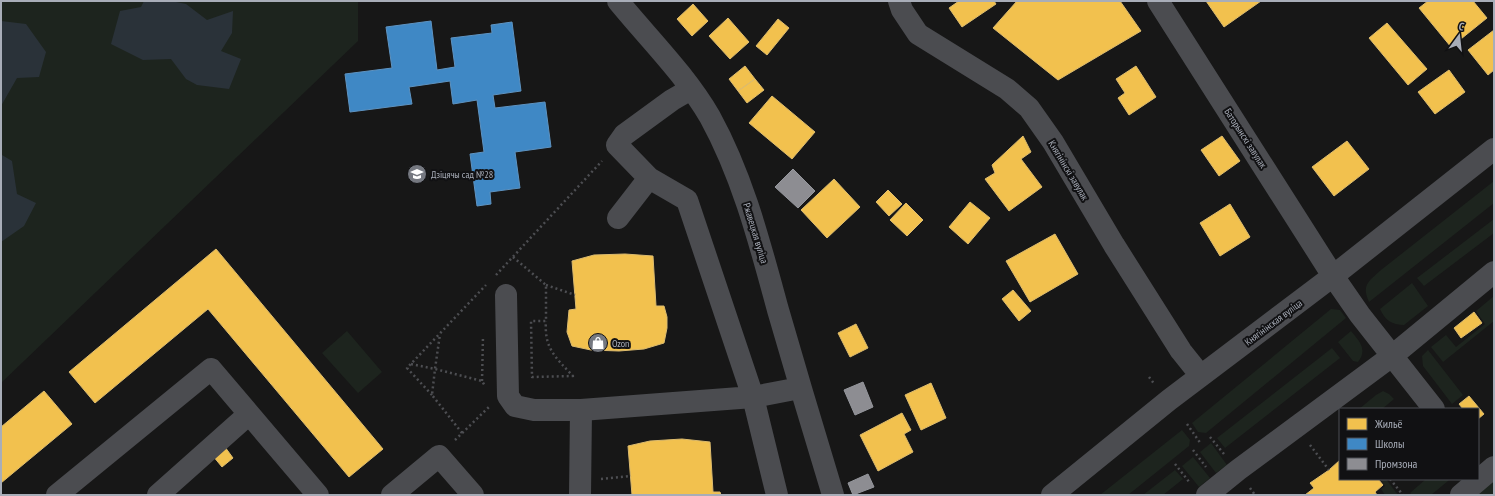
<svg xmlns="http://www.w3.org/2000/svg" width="1495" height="496" font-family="'PT Sans Narrow',sans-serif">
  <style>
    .green { fill: #1d241e }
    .water { fill: #2a3239 }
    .homes { fill: #f2c14e; stroke: #dcbb6e }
    .schools { fill: #3f88c5; stroke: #5e93c1 }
    .industry { fill: #8d8d92; stroke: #95979d }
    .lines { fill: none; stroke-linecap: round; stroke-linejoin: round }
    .path { stroke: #4d4e52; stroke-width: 2.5; stroke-dasharray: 2 3; stroke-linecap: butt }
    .minor { stroke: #4b4c50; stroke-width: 22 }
    .labels { text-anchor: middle; stroke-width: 4; stroke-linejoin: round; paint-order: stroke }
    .street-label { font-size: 10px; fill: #a8adb8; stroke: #111113 }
    .poi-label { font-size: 10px; fill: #a8adb8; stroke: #111113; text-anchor: start }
  </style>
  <rect width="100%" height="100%" fill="#171717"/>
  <!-- green -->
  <path class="green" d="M1,1H358V41L1,383Z
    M1494,181V203L1369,302C1361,285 1369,281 1381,270Z
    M1494,219V233L1424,286L1417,278Z
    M1412,283L1428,306L1404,325C1392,325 1385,320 1380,309Z
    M1494,296V321L1443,362L1431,347L1446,335L1456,347L1485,324L1476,311Z
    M1331,309L1340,310L1346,318L1206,433L1198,432L1192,423Z
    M347,331L382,372L358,393L322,353Z
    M1351,331C1359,341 1368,349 1358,362L1353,361L1338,342Z
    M1332,348L1340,358L1225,448L1217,438Z
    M1428,350L1463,395L1452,404L1423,366L1422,356Z
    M1383,391L1389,394L1394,399L1382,409H1359L1376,395Z
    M1182,430L1190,440L1189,446L1128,495H1100Z
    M1211,443L1227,465L1216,473L1200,452Z
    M1193,457L1210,478L1199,487L1182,466Z
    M1175,470L1183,479L1163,495H1143Z
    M1380,479H1386L1398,495H1385L1381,489L1385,486Z
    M1426,479H1449L1448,481L1431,495H1412L1410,493Z
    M1494,480V495H1476Z"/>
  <!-- water -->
  <path class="water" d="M144,1H171L186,4L207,20L233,11L232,33L221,51L241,59L229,89L197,85L186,79L171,59L143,60L111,44L120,11L141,7Z
    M1,21L26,24L46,52L39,77L17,78L1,106Z
    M2,155L12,161L17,194L36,203L24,226L1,242V157Z"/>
  <!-- homes -->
  <path class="homes" d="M959,1H994L996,4L962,27L949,8Z
    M1017,1H1120L1141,31L1058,80L993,28Z
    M1206,1H1261L1224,27Z
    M1428,1H1473L1487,18L1451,47L1419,8Z
    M693,4L708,21L692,36L677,19Z
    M728,18L749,42L730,59L709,36Z
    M778,19L789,28L767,55L756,46Z
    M1387,23L1427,69L1408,85L1369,38Z
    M1494,30V70L1488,75L1468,50Z
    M745,66L755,79L738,91L729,79Z
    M1136,66L1156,97L1129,115L1118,98L1125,93L1116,79Z
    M1449,70L1465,92L1435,114L1418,92Z
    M755,79L764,90L747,103L738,91Z
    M772,96L815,132L792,159L749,123Z
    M1023,136L1031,152L1021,159L1042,187L1009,211L985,179L995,173L992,165Z
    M1222,136L1240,161L1219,176L1201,150Z
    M1347,141L1369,169L1334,196L1312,167Z
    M834,179L860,207L827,238L801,210Z
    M888,190L902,204L889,216L876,202Z
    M970,202L990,218L968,244L949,227Z
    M906,203L923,220L907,236L890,220Z
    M1230,204L1250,237L1220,256L1200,223Z
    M1055,234L1078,274L1030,302L1006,261Z
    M216,249L383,449L349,477L208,309L95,403L69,372Z
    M625,254L653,256L656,306H664L667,317V328L664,343L644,349L619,351L591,350L572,346L567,332L569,310L576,309L572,261L594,255Z
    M1013,290L1031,311L1019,321L1002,299Z
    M1474,312L1482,323L1461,338L1454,328Z
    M856,324L868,348L850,357L838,333Z
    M931,383L946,418L921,430L905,395Z
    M44,391L72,424L1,483V427Z
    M1469,396L1484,414L1478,419V409H1463L1459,404Z
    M902,413L911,430L904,434L913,452L878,471L860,435Z
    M682,439L710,442L713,492H720L721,495H630H632L628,446L650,441Z
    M225,447L233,458L222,467L213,456Z
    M1340,460V479H1378L1383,485L1375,492L1377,495H1305L1314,488L1310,483L1329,470Z"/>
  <!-- schools -->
  <path class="schools" d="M431,21L437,70L455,67L451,38L492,33L491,25L512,22L521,91L493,95L495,108L545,102L551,147L515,152L520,188L490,192L491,204L477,206L470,154L484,152L477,100L453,104L450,81L409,87L412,104L350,112L345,74L392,68L386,27Z"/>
  <!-- industry -->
  <path class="industry" d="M793,169L815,191L798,208L775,187Z
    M863,382L873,407L855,415L844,390Z
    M868,474L874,487L853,495L848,483Z"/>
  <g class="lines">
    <!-- path -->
    <path class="path" d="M513,257L546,285V321H531L532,377L573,376C555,357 544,348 546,321
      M496,275L602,161
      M546,285L575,295
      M411,364L435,369L440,334
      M1149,377L1155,385
      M482,381L483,336
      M432,395L407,368L486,285
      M1187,424L1201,444
      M462,433L432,395L435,369L482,381L485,386
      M1210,437L1224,454
      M455,440L490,406
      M1310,445L1329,470
      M1193,450L1206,467
      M1175,464L1190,483
      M601,479L631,476
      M1390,479L1403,495
      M1250,488L1255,495"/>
    <!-- minor -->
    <path class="minor" d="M618,1C649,39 685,74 710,117C743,177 760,244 778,310C796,372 814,433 833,495
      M899,1L902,10L918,34L1007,89L1029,108L1053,142L1114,245L1181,351L1201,376
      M1158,1L1333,276L1360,315L1434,409
      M649,178L617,145L624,135L672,100L691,89
      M618,218L649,178L687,200L753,397L777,495
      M506,295L508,396L515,406L534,410H581L753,397L800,388
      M57,495L211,369L318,495
      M158,495L249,414
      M392,495L439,456L473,495
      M580,495L581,410
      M1052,495L1169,400L1333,276L1494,149
      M1207,495L1238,470L1392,356L1494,272
      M1461,495L1494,467"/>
  </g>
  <!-- icons -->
  <defs>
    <symbol id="school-disc" viewBox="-11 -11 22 22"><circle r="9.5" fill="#757880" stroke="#111113"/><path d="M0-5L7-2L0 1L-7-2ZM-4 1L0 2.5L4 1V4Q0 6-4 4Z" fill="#fff"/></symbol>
    <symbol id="shop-disc" viewBox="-11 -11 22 22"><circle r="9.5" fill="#757880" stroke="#111113"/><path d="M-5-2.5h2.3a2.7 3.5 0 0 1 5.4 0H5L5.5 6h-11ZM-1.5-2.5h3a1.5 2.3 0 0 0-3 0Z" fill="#fff"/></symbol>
  </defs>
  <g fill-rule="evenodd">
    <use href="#school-disc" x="406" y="163" width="22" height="22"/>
    <use href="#shop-disc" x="587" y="332" width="22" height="22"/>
  </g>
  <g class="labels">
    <!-- street labels -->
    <g class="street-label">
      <text transform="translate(1246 138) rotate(57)" y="4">Баторынскі завулак</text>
      <text transform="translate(1069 170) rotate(59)" y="4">Княгінінскі завулак</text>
      <text transform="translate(756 233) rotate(73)" y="4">Ржавецкая вуліца</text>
      <text transform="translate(1273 322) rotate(-37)" y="4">Княгінінская вуліца</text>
    </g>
    <!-- poi labels -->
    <g class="poi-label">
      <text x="431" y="178">Дзіцячы сад №28</text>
      <text x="612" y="347">Ozon</text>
    </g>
  </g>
  <!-- border -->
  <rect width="1495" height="496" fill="none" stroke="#a8adb8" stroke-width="4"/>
  <!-- legend -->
  <rect x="1339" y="408" width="140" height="72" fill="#111113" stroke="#4d4f55"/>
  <rect x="1347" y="418" width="20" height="12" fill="#f2c14e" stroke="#4d4f55"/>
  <text x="1375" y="428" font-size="12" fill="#a8adb8">Жильё</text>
  <rect x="1347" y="438" width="20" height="12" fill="#3f88c5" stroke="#4d4f55"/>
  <text x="1375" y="448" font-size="12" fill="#a8adb8">Школы</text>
  <rect x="1347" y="458" width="20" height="12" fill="#8d8d92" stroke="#4d4f55"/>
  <text x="1375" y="468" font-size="12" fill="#a8adb8">Промзона</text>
  <!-- north arrow -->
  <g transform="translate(1459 36) rotate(15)" stroke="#111113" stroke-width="3" paint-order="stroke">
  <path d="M0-3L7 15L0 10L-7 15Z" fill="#a8adb8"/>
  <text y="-6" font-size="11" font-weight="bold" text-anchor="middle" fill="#a8adb8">С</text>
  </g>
</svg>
